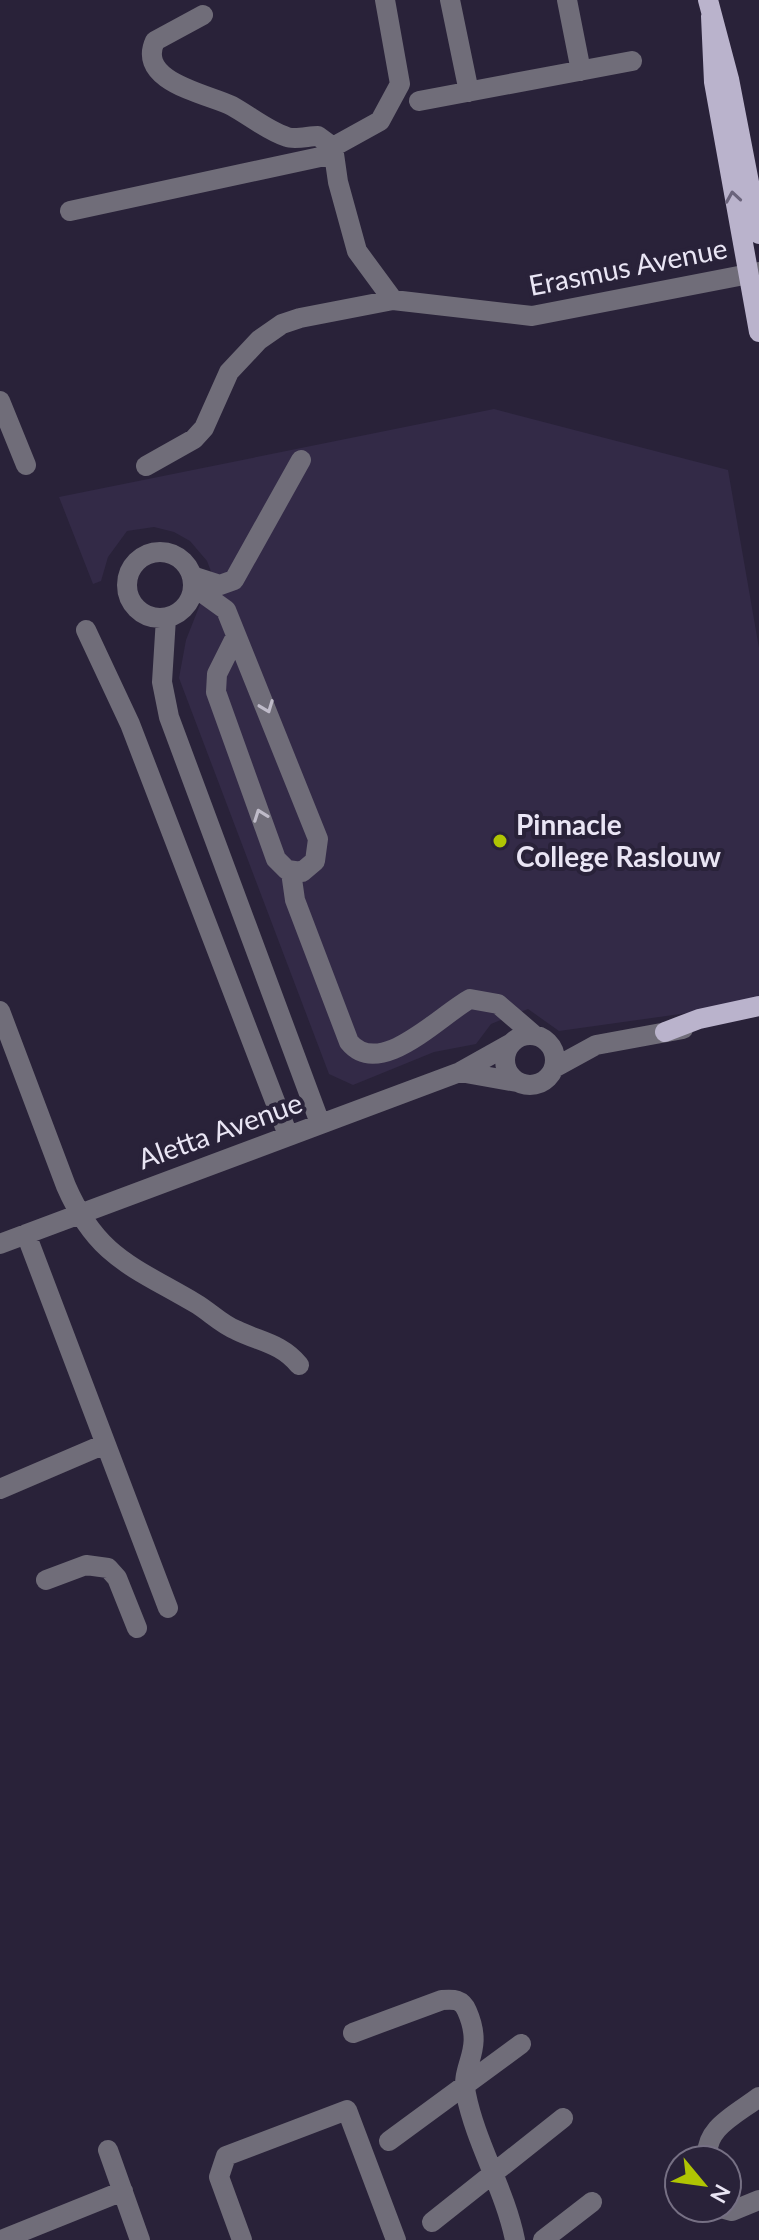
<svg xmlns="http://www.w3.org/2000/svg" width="759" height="2240" font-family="Lato,sans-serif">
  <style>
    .built { fill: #332a47 }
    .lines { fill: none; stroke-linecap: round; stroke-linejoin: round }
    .minor { stroke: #706d79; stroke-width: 20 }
    .major { stroke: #bab3cc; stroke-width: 20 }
    .oneway { stroke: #6a637b }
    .oneway2 { stroke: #bfbbc9 }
    .poi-dot { fill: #b0c503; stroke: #292239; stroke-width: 3 }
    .labels { text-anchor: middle; stroke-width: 8; stroke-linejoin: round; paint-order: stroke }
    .street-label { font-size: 28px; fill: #e9e5f4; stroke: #292239 }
    .poi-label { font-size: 28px; font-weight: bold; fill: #e9e5f4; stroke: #292239; text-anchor: start }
  </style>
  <rect width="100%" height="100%" fill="#292239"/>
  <!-- built -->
  <path class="built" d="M494,409L728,470L759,648V1003L559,1031L528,1009L491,1024L476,1044L434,1052L353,1085L329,1074L179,678L186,640L212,574L207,561L190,541L174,532L154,527L127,531L108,557L101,581L93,584L59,497Z"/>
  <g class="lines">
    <!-- minor -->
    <path class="minor" d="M450,0L469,92
      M567,0L581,71
      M203,15L155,41C136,82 208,94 232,106C250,116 268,131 287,137C295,140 309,136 318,136L333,147L338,182L357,251L393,300
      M419,101L632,61
      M333,147L380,121L400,84L385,0
      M70,211L334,154
      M0,401L26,465
      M146,466L194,439L204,428L229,372L259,340L282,324L300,318L393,300L532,316L759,272
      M127 585a33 33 0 1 1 66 0a33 33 0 1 1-66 0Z
      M192,576L220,585L234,580L301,460
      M194,587L226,610L318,839L315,861L302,872L287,870L276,859L216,692L217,674L236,636
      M166,618L162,682L169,717L320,1123
      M86,630L130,724L288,1135
      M291,872L295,900L349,1042C380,1080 440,1015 470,999L498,1004L534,1035
      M0,1011L66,1186C97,1257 132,1266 195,1303C209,1311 221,1324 236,1330C260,1342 281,1343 299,1365
      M505 1060a25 25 0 1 1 50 0a25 25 0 1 1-50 0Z
      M554,1068L596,1045L683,1029
      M460,1072L517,1082
      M26,1234L168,1608
      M0,1244L460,1072L510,1044
      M0,1489L105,1444
      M46,1580L86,1565L108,1568L117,1578L137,1628
      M353,2033L442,2000C454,1999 462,1999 467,2011C485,2052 460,2064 466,2094C476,2144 505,2190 515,2240
      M389,2141L521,2044
      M108,2150L140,2240
      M708,2160C702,2129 737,2114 759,2097
      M721,2208L732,2211L759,2200
      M432,2222L563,2118
      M1,2240L123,2191
      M242,2240L219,2177L226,2156L347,2110L396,2240
      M543,2240L592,2202"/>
    <!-- major -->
    <path class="major" d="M708,0L729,79L759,234
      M711,16L714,82L759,332
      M665,1032L699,1019L759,1006"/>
  </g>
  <!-- one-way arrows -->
  <defs><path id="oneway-chevron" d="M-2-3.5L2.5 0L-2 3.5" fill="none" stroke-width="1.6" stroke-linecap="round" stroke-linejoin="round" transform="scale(2)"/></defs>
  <use class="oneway" href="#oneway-chevron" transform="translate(733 197) rotate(-99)"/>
  <g class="oneway2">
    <use href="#oneway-chevron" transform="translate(267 707) rotate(69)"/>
    <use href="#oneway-chevron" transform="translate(260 815) rotate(-110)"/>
  </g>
  <!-- markers -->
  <circle class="poi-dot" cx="500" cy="841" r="8"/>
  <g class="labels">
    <!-- street labels -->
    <g class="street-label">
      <text transform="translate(628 267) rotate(-11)" y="10">Erasmus Avenue</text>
      <text transform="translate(220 1131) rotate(-20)" y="10">Aletta Avenue</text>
    </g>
    <!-- poi labels -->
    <g class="poi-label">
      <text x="516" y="835">Pinnacle<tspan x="516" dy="32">College Raslouw</tspan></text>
    </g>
  </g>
  <!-- north arrow -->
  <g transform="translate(703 2184) rotate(119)"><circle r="38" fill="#292239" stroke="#767084" stroke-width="2"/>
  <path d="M0-6L14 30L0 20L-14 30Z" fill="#b0c503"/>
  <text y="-12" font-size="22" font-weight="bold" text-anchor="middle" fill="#e9e5f4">N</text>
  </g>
</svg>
